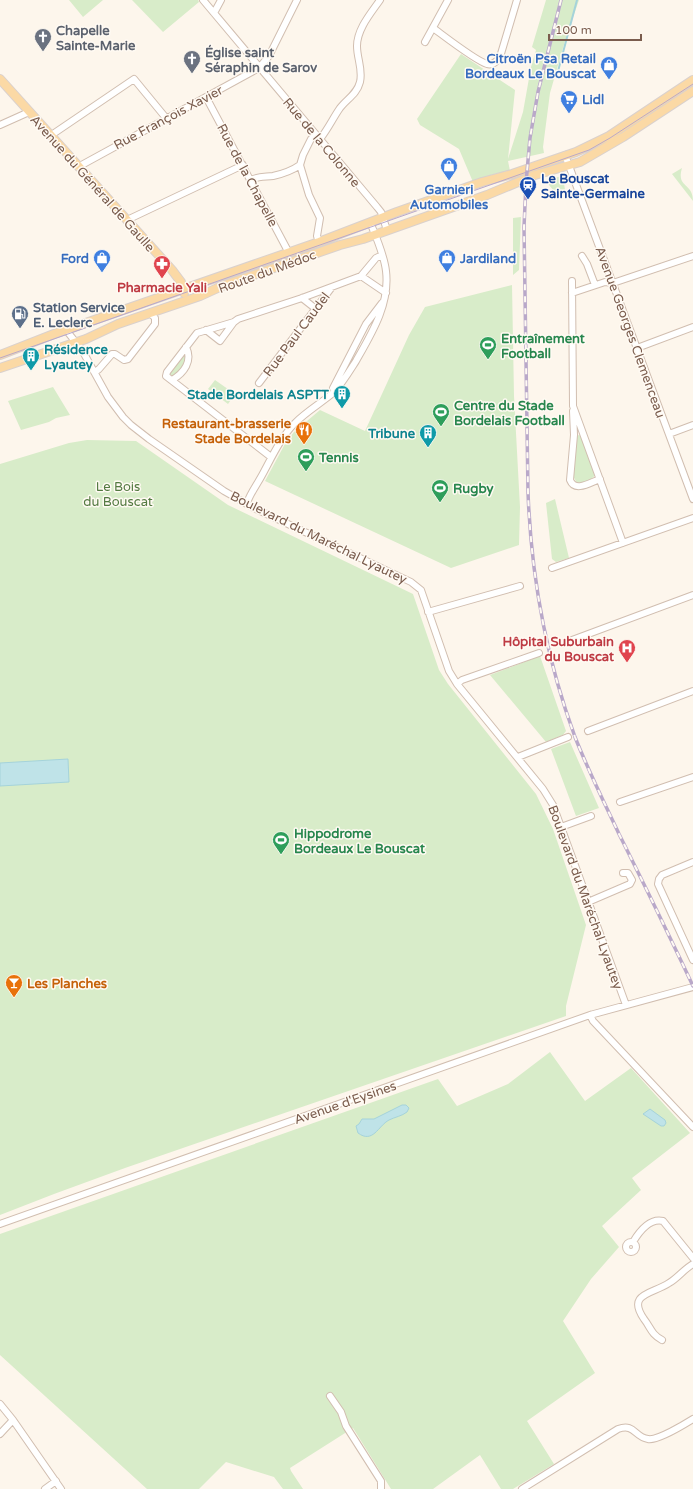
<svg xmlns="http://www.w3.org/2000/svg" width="693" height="1489" font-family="'Varela Round',sans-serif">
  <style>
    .green { fill: #d8ecc9 }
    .water { fill: #bfe3e8; stroke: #a5d3da }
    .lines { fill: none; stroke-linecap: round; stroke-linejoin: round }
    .stream { stroke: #a5d3da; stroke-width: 2 }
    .minor-casing { stroke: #d1beb0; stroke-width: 8 }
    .major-casing { stroke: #dad1cd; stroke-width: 10 }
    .minor { stroke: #fff; stroke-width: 6 }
    .major { stroke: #fbd9a5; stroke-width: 8 }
    .tram { stroke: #b9a8c9; stroke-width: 1 }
    .rail-casing { stroke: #b9a8c9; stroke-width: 3.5 }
    .rail { stroke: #fffaf3; stroke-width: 2; stroke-dasharray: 6; stroke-linecap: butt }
    .labels { text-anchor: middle; stroke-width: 3; stroke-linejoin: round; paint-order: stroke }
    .worship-label { font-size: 13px; font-weight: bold; fill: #5b616d; stroke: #fffaf3; text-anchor: start }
    .shop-label { font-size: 13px; font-weight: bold; fill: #366cbe; stroke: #fffaf3; text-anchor: end }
    .street-label { font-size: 13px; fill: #7a5c4d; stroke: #fffaf3 }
    .transit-label { font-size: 13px; font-weight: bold; fill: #164399; stroke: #fffaf3; text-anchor: start }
    .health-label { font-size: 13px; font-weight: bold; fill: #be3a42; stroke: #fffaf3 }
    .service-label { font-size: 13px; font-weight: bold; fill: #4e5e75; stroke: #fffaf3; text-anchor: start }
    .leisure-label { font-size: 13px; font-weight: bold; fill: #27864d; stroke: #fffaf3; text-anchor: start }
    .culture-label { font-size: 13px; font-weight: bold; fill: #0d838f; stroke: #fffaf3; text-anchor: end }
    .food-label { font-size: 13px; font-weight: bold; fill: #c56008; stroke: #fffaf3; text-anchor: end }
    .park-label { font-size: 13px; fill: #537a41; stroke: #fffaf3 }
  </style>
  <rect width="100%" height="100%" fill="#fdf6ec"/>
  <!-- green -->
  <path class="green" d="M69,0H103L83,17Z
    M132,0H198L199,2L163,32Z
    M546,0H579L565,41L550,93L543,147L544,153L508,161L510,171L494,174L473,182L459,149L420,125L417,119L461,54L515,90L508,159L523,112L531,67L536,50L532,47Z
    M682,168C676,188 693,182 693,201L672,174Z
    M563,176L565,190L561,192L554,191L549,185L548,179Z
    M521,217L519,270L513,275V218Z
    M512,285L514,396L520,507L519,545L451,568L265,481L286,442L294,432L320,410L365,431L409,335L425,307Z
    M184,354H185C186,365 181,372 171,377L169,374Z
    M215,380L235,394L228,404L208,389Z
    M53,387L70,415L56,418L49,422L21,430L8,401Z
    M579,435L581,436L595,475C592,480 584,483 577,483L573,476L575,440L576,436Z
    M87,440L136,441L228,505L413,594L439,670L448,684L536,794L553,829L586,925L566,1006V1016L125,1168L54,1194L0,1215V464L69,443Z
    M555,499L569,558L556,562L552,559L546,503Z
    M540,656L566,731L563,735L546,742L490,675Z
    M570,742L599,808L576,816L551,749Z
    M550,1052L585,1101L631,1068L690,1133L632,1178L641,1190L602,1226L619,1247L591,1279L563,1321L595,1373L527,1421L554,1464L513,1489H501L480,1455L433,1489H391L353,1428L290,1468L291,1471L303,1489H283L274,1477L226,1462L199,1489H147L0,1355V1234L438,1079L457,1106L508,1084Z"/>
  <!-- water -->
  <path class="water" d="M68,759L69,782L0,786V763Z
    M402,1105H406L409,1108L407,1112C402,1116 395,1117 389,1120C378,1126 373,1144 358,1133L356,1126L359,1124L362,1119H374Z
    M650,1109L665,1120L666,1123L664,1126H661L643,1114Z"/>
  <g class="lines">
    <!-- stream -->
    <path class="stream" d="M557,75L577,0"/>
    <defs>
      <path id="minor" d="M203,0L377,207L381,212L387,230
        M214,13L221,0
        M433,28C444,36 476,61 487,64C493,66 497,61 500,57L517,0
        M425,42L448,0
        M206,97L289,253
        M0,125L29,112
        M316,135L311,139L303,155L300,165L309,195L320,218L317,236L319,242
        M50,136L134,79L166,118
        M320,139C328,129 333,118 340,108C347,99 357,94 360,82C363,69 357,59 357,46C357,29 371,13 380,0
        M565,155L693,499
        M78,167L259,68L269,56L297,0
        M251,180C258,176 265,177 273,176C282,174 293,170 300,165
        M127,220L243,165
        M582,256L587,264L595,285
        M361,276L386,293
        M572,281L573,406L623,543
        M572,293L605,282L613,283L693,256
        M302,298L316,309
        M66,330L82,350L108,397L123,417L131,425L149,439L224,491L254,508L411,582L421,590L449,671L457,684L543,789L553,805L626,1005
        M206,330L220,341L234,322
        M637,348L693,327
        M95,372L99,369L112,354H115L124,360L128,359L155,324V318L150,313
        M172,380C184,373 193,361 186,347
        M259,383L332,287
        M333,388L366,324L382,303
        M573,411L574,435L570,480C575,493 591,482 600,479
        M669,434L693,425
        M271,457L166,376L167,372L197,333L234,322L238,319L302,298L361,276L376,258L382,255
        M247,503C250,494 256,486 261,477C271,459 280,438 295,423C306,412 321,403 333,393C342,384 349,372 356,361C372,333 390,304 386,271C384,254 376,237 370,222
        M552,568L693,518
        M428,612L520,586
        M564,643L693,595
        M457,684L462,680L539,653
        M588,731L693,691
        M518,757L568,737
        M620,802L693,777
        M561,827L591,816
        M693,862L662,875L659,879L658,884L693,960
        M588,902L630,884L632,880L628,873H623
        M590,1015L593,1021L693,1127
        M0,1224L590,1015L693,987
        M626 1247a5 5 0 1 1 10 0a5 5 0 1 1-10 0Z
        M633,1242C639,1232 650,1218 663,1221L693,1258
        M662,1340C651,1334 651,1328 644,1319C626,1293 653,1294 669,1283C678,1278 684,1269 693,1264
        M330,1396L341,1412L346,1426L381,1481V1488
        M0,1404L13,1420L61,1489
        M0,1434L13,1420
        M45,1489L56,1481
        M522,1489L618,1429C635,1423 634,1437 648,1439C657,1441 685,1424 693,1419"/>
      <path id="major" d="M0,79L172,270L181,282L184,293
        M0,355L54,334L319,242L397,212L482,182L512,174L576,152L609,136L693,80
        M0,368L86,339L118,324L200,296L222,286L340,245L363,239L487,195L535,175L580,162L623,137L693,91"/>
    </defs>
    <!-- minor casing -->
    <use href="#minor" class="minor-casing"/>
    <!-- major casing -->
    <use href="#major" class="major-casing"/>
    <!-- minor -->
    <use href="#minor" class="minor"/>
    <!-- major -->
    <use href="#major" class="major"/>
    <!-- tram -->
    <path class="tram" d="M0,358L589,150L610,138L693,84"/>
    <defs>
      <path id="rail" d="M561,0L538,92L530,138L526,183L524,227L528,492C531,576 546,658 575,737C588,770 604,802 619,834C644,884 669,935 693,986"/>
    </defs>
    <!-- rail casing -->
    <use href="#rail" class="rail-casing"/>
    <!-- rail -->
    <use href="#rail" class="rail"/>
  </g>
  <!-- icons -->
  <defs>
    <symbol id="church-pin" viewBox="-11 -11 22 30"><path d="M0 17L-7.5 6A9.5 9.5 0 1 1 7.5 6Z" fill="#6b7280" stroke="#fffaf3"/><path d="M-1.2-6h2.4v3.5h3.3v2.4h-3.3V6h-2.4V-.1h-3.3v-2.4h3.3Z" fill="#fff"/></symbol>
    <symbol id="shop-pin" viewBox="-11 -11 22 30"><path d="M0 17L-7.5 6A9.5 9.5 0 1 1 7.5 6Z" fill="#3f7fe0" stroke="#fffaf3"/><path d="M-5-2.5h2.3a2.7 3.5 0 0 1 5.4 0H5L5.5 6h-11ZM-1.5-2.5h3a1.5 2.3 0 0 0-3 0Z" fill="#fff"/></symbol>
    <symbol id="supermarket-pin" viewBox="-11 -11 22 30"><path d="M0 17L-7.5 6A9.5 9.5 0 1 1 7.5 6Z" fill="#3f7fe0" stroke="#fffaf3"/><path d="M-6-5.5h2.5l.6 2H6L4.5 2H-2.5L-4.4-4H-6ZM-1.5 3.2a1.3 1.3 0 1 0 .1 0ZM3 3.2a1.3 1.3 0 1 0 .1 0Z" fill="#fff"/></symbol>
    <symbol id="station-pin" viewBox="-11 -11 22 30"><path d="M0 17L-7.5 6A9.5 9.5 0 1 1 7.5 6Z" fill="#1a4fb4" stroke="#fffaf3"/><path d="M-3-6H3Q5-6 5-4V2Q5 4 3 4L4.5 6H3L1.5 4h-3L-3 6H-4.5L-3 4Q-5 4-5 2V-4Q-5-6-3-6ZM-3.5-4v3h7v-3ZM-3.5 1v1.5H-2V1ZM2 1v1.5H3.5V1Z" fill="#fff"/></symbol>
    <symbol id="pharmacy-pin" viewBox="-11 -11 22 30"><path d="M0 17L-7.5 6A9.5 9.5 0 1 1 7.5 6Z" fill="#e0444e" stroke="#fffaf3"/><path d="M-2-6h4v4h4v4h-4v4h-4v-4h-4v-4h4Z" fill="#fff"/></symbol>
    <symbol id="fuel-pin" viewBox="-11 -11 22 30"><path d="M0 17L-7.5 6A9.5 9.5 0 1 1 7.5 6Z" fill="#5c6f8a" stroke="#fffaf3"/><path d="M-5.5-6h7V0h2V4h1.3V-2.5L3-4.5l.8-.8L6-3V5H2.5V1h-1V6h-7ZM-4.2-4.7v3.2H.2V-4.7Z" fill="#fff"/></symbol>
    <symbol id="stadium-pin" viewBox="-11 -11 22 30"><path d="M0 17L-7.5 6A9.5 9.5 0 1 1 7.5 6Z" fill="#2e9e5b" stroke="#fffaf3"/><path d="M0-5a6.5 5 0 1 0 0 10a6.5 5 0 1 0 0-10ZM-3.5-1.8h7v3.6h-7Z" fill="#fff"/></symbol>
    <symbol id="building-pin" viewBox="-11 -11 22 30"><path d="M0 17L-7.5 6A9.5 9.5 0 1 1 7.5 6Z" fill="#0f9aa8" stroke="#fffaf3"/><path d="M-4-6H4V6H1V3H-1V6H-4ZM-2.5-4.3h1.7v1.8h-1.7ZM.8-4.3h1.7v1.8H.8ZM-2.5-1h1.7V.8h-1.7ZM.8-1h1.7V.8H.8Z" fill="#fff"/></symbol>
    <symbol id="restaurant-pin" viewBox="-11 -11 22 30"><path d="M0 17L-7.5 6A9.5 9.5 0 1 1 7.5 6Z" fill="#e8710a" stroke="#fffaf3"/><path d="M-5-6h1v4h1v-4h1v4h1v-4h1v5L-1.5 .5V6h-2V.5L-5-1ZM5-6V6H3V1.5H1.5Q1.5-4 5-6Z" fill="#fff"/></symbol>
    <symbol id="hospital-pin" viewBox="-11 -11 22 30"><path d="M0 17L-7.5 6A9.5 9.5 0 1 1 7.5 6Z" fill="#e0444e" stroke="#fffaf3"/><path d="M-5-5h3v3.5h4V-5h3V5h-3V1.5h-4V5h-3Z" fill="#fff"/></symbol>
    <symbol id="bar-pin" viewBox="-11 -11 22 30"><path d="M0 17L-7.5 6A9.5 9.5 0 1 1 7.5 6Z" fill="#e8710a" stroke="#fffaf3"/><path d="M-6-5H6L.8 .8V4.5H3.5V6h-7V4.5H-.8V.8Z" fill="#fff"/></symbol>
  </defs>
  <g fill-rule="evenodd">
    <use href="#church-pin" x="33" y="27" width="20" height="27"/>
    <use href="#church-pin" x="182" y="49" width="20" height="27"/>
    <use href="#shop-pin" x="599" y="55" width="20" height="27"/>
    <use href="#supermarket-pin" x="559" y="89" width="20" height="27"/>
    <use href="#shop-pin" x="439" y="156" width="20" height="27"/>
    <use href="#station-pin" x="518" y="175" width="20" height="27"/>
    <use href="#shop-pin" x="92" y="248" width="20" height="27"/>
    <use href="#shop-pin" x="437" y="248" width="20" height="27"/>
    <use href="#pharmacy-pin" x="152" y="254" width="20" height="27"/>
    <use href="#fuel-pin" x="10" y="304" width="20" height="27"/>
    <use href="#stadium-pin" x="478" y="335" width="20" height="27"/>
    <use href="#building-pin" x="21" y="346" width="20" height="27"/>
    <use href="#building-pin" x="332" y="384" width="20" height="27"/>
    <use href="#stadium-pin" x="431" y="402" width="20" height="27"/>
    <use href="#restaurant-pin" x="294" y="420" width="20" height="27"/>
    <use href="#building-pin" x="418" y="423" width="20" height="27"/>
    <use href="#stadium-pin" x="296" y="447" width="20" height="27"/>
    <use href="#stadium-pin" x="430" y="478" width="20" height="27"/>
    <use href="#hospital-pin" x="617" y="638" width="20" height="27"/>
    <use href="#stadium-pin" x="271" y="830" width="20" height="27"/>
    <use href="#bar-pin" x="4" y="973" width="20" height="27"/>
  </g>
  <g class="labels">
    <!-- worship labels -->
    <g class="worship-label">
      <text x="56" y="35">Chapelle<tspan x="56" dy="15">Sainte-Marie</tspan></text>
      <text x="205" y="57">Église saint<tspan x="205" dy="15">Séraphin de Sarov</tspan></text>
    </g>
    <!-- shop labels -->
    <g class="shop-label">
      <text x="596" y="63">Citroën Psa Retail<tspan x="596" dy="15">Bordeaux Le Bouscat</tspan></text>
      <text x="582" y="104" text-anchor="start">Lidl</text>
      <text x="449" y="194" text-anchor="middle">Garnieri<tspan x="449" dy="15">Automobiles</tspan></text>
      <text x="89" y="263">Ford</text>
      <text x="460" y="263" text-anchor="start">Jardiland</text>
    </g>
    <!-- street labels -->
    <g class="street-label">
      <text transform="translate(168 117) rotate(-28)" y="5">Rue François Xavier</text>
      <text transform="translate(322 142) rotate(50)" y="5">Rue de la Colonne</text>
      <text transform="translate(248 175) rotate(62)" y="5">Rue de la Chapelle</text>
      <text transform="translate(93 183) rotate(48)" y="5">Avenue du Général de Gaulle</text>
      <text transform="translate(267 271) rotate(-20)" y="5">Route du Médoc</text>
      <text transform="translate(631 332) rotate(70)" y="5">Avenue Georges Clemenceau</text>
      <text transform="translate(296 334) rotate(-53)" y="5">Rue Paul Caudel</text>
      <text transform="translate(319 537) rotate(26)" y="5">Boulevard du Maréchal Lyautey</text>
      <text transform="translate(586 897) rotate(70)" y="5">Boulevard du Maréchal Lyautey</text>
      <text transform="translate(345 1102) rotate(-19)" y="5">Avenue d'Eysines</text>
    </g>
    <!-- transit labels -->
    <g class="transit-label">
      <text x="541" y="183">Le Bouscat<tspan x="541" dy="15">Sainte-Germaine</tspan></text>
    </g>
    <!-- health labels -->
    <g class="health-label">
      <text x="162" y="292">Pharmacie Yali</text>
      <text x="614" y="646" text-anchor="end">Hôpital Suburbain<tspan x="614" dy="15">du Bouscat</tspan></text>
    </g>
    <!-- service labels -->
    <g class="service-label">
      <text x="33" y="312">Station Service<tspan x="33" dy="15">E. Leclerc</tspan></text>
    </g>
    <!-- leisure labels -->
    <g class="leisure-label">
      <text x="501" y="343">Entraînement<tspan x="501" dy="15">Football</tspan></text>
      <text x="454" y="410">Centre du Stade<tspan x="454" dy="15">Bordelais Football</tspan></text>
      <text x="319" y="462">Tennis</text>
      <text x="453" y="493">Rugby</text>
      <text x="294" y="838">Hippodrome<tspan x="294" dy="15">Bordeaux Le Bouscat</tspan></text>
    </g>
    <!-- culture labels -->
    <g class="culture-label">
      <text x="44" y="354" text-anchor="start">Résidence<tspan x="44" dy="15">Lyautey</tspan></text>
      <text x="329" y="399">Stade Bordelais ASPTT</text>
      <text x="415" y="438">Tribune</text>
    </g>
    <!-- food labels -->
    <g class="food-label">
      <text x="291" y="428">Restaurant-brasserie<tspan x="291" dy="15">Stade Bordelais</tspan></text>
      <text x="27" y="988" text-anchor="start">Les Planches</text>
    </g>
    <!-- park labels -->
    <g class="park-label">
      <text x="118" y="491">Le Bois<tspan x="118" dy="15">du Bouscat</tspan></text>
    </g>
  </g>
  <!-- scale -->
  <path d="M549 34v6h92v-6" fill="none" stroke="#7a5c4d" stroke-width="2"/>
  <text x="555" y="34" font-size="12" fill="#7a5c4d" stroke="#fffaf3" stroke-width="3" paint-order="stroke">100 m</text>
</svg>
